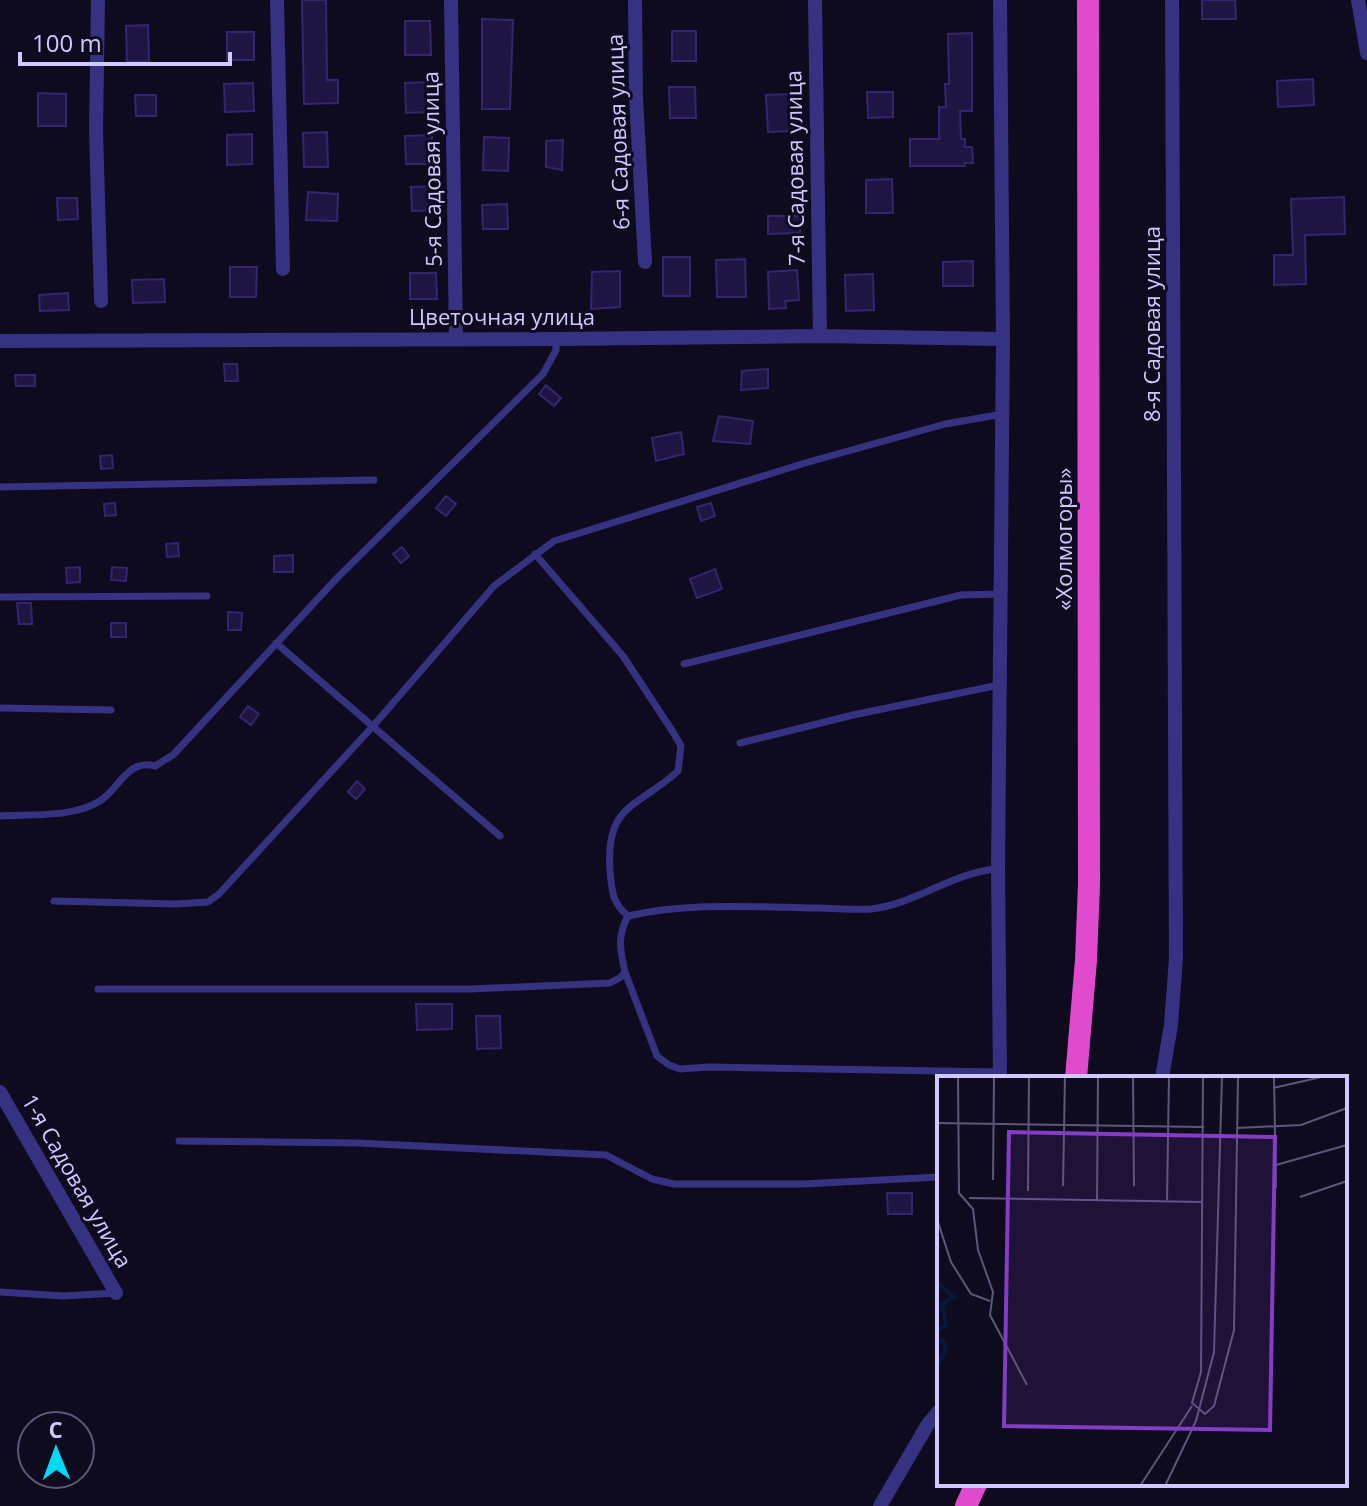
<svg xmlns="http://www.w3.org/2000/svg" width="1367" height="1506" font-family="'Open Sans',sans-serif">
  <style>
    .building { fill: #1f1542; stroke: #352570; stroke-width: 2 }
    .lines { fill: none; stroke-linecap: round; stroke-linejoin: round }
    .service { stroke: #363282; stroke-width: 7 }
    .minor { stroke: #363282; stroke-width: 14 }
    .trunk { stroke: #e04acd; stroke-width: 22 }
    .labels { text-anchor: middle; stroke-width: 6; stroke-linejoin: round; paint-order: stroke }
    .street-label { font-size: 22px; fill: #d0c9ff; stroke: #0f0b1f }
    .inset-river { fill: none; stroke: #05193e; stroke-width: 4 }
    .inset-road { fill: none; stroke: #5c5779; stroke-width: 2 }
    .view { fill: #843cc5; fill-opacity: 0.15; stroke: #843cc5; stroke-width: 4 }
    .inset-edge { fill: none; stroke: #d0c9ff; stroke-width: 4 }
  </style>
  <rect width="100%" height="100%" fill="#0f0b1f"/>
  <!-- building -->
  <path class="building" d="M302,0H326L327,80H338V103L304,104Z
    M1202,0H1235L1236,19H1202Z
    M482,19L513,20L510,109H482Z
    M405,21H430L431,55H405Z
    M148,25L149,61L127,62L126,26Z
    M672,31H696V61H672Z
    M227,32H254V60H227Z
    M972,33V111H960L961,139H965V147H972L973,163H965V166H910V139H939V107H946L945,84H949L948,34Z
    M1313,79L1314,105L1278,107L1277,81Z
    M428,82V112L406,113L405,83Z
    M253,83L254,111L225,112L224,84Z
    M669,87H695L696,118H670Z
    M867,92H893V117L868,118Z
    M38,93L66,94V126H38Z
    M792,94L794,131L768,132L766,95Z
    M135,95H156V116H136Z
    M327,132L328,167H304L303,133Z
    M252,134V164L227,165V135Z
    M432,135V164H406L405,136Z
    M484,137L509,138L508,171L483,170Z
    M563,140L562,170L546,167V141Z
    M892,179L893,213H866V180Z
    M437,186L439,210L412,211L411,187Z
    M308,192L338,194L337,221L306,220Z
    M1344,197L1345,234L1305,235L1306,284L1274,285V255H1293L1291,199Z
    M57,198H77L78,219L58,220Z
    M507,204L508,229H483L482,205Z
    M768,216H800V233L768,234Z
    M663,257H690V296H663Z
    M745,259L746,297H717L716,260Z
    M973,261V286H943V262Z
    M230,267H257L256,297H230Z
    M797,270L799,300L785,301L786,308L769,309L768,272Z
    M620,271V307L591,309L592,272Z
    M410,273H436L437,299H410Z
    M873,274L874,310L846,311L845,275Z
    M164,279L165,302L133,303L132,280Z
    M68,293L69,310L40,311L39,295Z
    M224,364H237L238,381H225Z
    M768,369V388L741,390L742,371Z
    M15,375H35V386H16Z
    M546,385L561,398L554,406L539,394Z
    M719,416L753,421L750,444L713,441Z
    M681,432L684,454L656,461L652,438Z
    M112,455L113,468L101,469L100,456Z
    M446,496L456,504L446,516L436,508Z
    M115,503L116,515L105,516L104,504Z
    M711,503L715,516L701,521L697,507Z
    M178,543L179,556L167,557L166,544Z
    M402,547L409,556L401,563L393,554Z
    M293,555V572H274V556Z
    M80,567V582L67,583L66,568Z
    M112,567L127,568L126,581L111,580Z
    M715,569L722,589L697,598L690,579Z
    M17,603H31L32,624H19Z
    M228,612L242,613L241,630H228Z
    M111,623H126V637H111Z
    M248,706L259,714L251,725L240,717Z
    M357,781L365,789L356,799L348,792Z
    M416,1004H452V1029L417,1030Z
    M476,1016H500L501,1048L477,1049Z
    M887,1193H912V1214H888Z"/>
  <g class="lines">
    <!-- service -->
    <path class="service" d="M0,487L374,480
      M535,554L623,656L673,732L681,746L678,771C637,808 605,804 610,871C612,891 612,903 628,916
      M0,597L207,596
      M276,643L500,836
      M684,664L961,595L1001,594
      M0,708L111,710
      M740,743L853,715L999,685
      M0,816C32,814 72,818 100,801C119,789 128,758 155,766L173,755L337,578L543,374L556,350V339
      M54,901L176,904L208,902L219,894L374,725L494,586L554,541L805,463L945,424L1003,414
      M625,972L657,1056L669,1065L680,1069L709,1067L1000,1072
      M98,989H471L610,983L621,977L625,972C620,950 617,936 628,916C688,902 754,907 816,908C834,908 853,910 871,909C917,904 952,872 998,869
      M179,1141L357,1143L606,1155L652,1179L674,1184H803L939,1177
      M0,1292L63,1296L116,1293"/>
    <!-- minor -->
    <path class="minor" d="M98,0L96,130L101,301
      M277,0L283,269
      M451,0L456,338
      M635,0L636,97L645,262
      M815,0L820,336
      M1358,0L1367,53
      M0,341L556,339L820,336L1003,339
      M1000,1078L998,869L1003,339L1000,0
      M1162,1078L1171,1025L1176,958L1172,0
      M0,1092L116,1293
      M880,1506L928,1424L939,1411"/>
    <!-- trunk -->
    <path class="trunk" d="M1076,1078L1086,960L1089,884L1088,0
      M966,1506L976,1484"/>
  </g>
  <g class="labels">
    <!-- street labels -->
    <g class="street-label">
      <text transform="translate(618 132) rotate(-92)" y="8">6-я Садовая улица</text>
      <text transform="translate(795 168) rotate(-91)" y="8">7-я Садовая улица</text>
      <text transform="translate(432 169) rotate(-91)" y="8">5-я Садовая улица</text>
      <text x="502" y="325">Цветочная улица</text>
      <text transform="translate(1152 324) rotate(-90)" y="8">8-я Садовая улица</text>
      <text transform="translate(1064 539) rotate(-90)" y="8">«Холмогоры»</text>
      <text transform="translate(77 1181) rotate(60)" y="8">1-я Садовая улица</text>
    </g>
  </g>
  <!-- overview -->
  <g transform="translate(937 1076)">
    <rect width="410" height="410" fill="#0f0b1f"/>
    <path class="inset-river" d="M0,207L17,221L5,228L9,249L0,255M0,267L5,264L9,272L0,292"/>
    <path class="inset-road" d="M21,0L22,117L36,133L41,174L56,216L53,239L90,309M196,0L197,110M266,0L264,296L255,327L268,338L277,330L297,254L301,0M337,0L339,112M336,12L389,0M0,47L267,51M300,52L364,49L410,32M339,89L410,69M56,104L57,0M126,110L128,0M91,115L92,0M363,121L410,105M32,122L266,126M160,124L161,0M230,124L232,0M0,143L14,186L34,218L53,225M203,410L255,330M228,410L259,345L277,276L285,0"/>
    <path class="view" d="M72,56L338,61L333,354L67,350Z"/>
    <rect width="410" height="410" class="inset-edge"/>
  </g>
  <!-- north arrow -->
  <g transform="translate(56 1450) rotate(359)"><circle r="38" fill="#0f0b1f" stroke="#5c5779" stroke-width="2"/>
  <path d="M0-6L14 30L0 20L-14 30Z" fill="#00d8f4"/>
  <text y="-12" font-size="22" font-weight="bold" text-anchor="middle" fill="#d0c9ff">С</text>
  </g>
  <!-- scale -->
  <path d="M20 52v12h210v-12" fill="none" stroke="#d0c9ff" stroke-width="4"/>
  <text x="32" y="52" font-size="24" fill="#d0c9ff" stroke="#0f0b1f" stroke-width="6" paint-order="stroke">100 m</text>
</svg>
